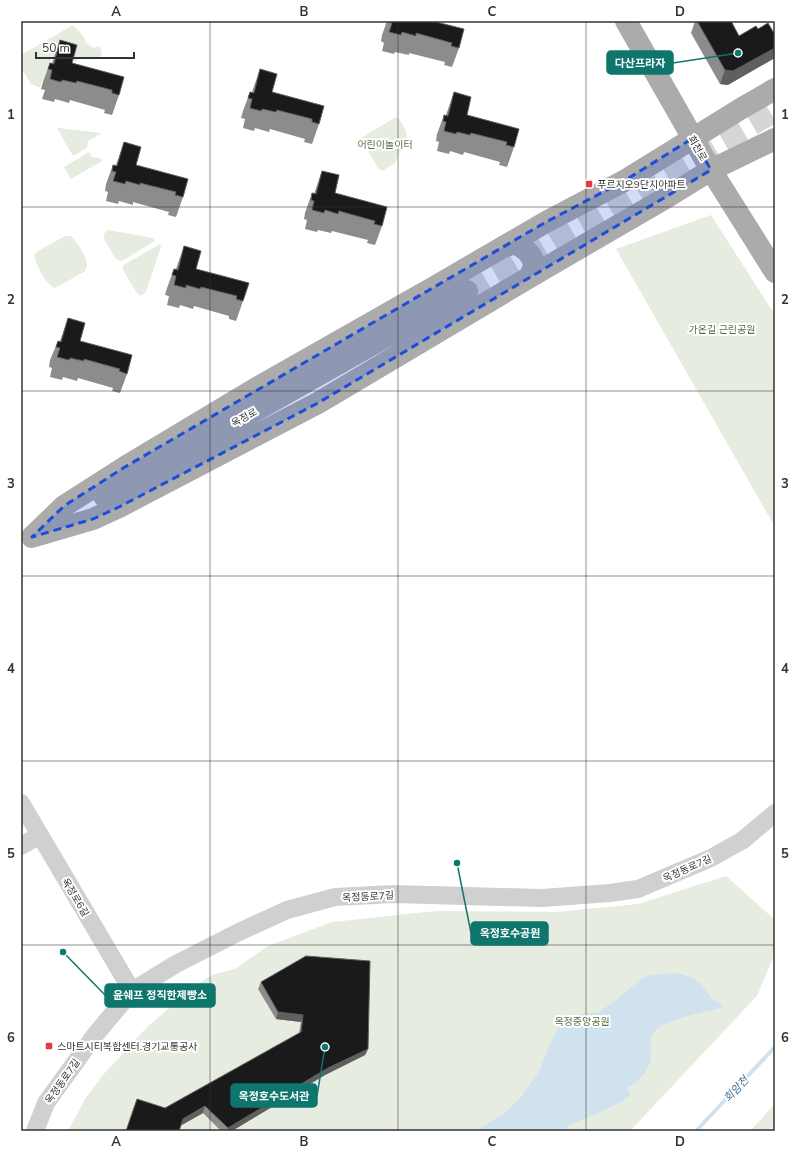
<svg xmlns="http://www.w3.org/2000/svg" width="796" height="1152" font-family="'Nunito Sans','Noto Sans KR',sans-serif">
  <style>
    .green { fill: #e6ecdf }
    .water { fill: #cfe2ee }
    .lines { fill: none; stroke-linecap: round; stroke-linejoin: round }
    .stream { stroke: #cfe2ee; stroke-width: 4 }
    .major-tunnel { stroke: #d6d6d6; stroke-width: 22; stroke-dasharray: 22 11; stroke-linecap: butt }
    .minor { stroke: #d0d0d0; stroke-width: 18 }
    .major { stroke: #ababab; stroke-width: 22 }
    .wall { fill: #8c8c8c }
    .shaded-wall { fill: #5f5f5f }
    .building { fill: #1a1a1a; stroke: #5f5f5f }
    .marked { fill: #1d4ed8; fill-opacity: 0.2; stroke: #1d4ed8; stroke-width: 3; stroke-dasharray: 8 5; stroke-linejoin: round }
    .grid { fill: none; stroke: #333; stroke-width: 1; stroke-opacity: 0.55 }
    .poi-dot { fill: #e63946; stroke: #fff; stroke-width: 1.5 }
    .labels { text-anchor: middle; stroke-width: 4; stroke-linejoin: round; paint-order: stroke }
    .park-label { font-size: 10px; fill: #56703f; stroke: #fff }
    .street-label { font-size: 10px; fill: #333; stroke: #fff }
    .poi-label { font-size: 10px; fill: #333; stroke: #fff; text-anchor: start }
    .water-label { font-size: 11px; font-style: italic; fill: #3f7597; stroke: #fff }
    .leader { fill: none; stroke: #0f766e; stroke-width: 1.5 }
    .callout-dot { fill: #0f766e; stroke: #fff; stroke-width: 1.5 }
    .callout { fill: #0f766e; stroke: #0f766e; stroke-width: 1.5 }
    .callout-label { font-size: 11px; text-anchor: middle; font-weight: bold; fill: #fff }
    .neatline { fill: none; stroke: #333; stroke-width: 1.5 }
    .grid-label { font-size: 13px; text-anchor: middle; font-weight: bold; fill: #333 }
  </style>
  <rect width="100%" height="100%" fill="#fff"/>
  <!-- green -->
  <path class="green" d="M73,25L83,36L86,43L94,48L99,46L101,49L102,55C96,60 90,59 83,57L75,61L66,57L58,59L52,58L45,81H42L40,88L31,84L21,67V55Z
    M396,117C401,119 406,130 407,136L395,163L384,170L382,171L378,168L363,142L362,138L369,133Z
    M57,128H58L102,133L88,141L87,148L73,156Z
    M89,152L92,157L100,158L102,160V161L71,179L64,167Z
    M711,215L775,315V527L616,249Z
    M108,230L153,238L154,239L155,241L122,261H120L116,259L104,239V234Z
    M65,236H70C77,240 88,259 87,267L84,272L55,288C45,284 36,265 34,255L38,251Z
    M160,244L161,247L146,292L141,296L136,292L122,268L125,264Z
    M726,876L775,920V953L757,996L630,1131H68L85,1099L103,1075L147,1027L198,984L212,975L235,969L268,946L332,922L436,911L556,912L638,904Z
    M775,1104V1131H750Z"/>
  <!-- water -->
  <path class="water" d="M677,973L693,978L701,984L711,998L724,1007C708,1012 665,1019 655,1031C649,1038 651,1047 651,1055C651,1070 639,1081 627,1088L630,1095L618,1104L574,1123L562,1131H474L482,1127L506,1112L522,1096L539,1072L550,1044L561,1024L576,1015L599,1012L615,1001L641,979L650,975Z"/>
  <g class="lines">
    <!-- stream -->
    <path class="stream" d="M696,1131L775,1047"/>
    <!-- major-tunnel -->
    <path class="major-tunnel" d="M467,291L775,111"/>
    <!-- minor -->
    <path class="minor" d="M21,803L132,991
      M21,846L40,835
      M35,1131L46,1103L95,1035L132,991L176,964L239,932L287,910L335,897L394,894L542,898L610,893L638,889L711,858L743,840L775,813"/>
    <!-- major -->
    <path class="major" d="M626,21L711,170L775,272
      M506,246C509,245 512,243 515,244C523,246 533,255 534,264C534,269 531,274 528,278
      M104,496L467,291
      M35,536L93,519L119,507L318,403L540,271L669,196L711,170L775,139
      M32,537L64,506L125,467L260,386L436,286L546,222L624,181L742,108L775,89"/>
  </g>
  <!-- wall -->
  <path class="wall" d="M387,21H432L459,48L452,67L444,65L445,62L409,53V55L395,52L394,54L382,51L384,43L381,41L382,35Z
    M695,21H731L739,36L758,29L728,85L720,84L691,33Z
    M60,40L72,63L119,95L112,115L104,113L105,110L70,100L69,103L55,99L54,102L42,99L45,90L41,89L43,82L50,63H52Z
    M260,69L272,92L319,124L312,144L304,142L305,139L270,129L269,132L255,128L254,131L243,128L245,119L241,118L243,111L250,92H252Z
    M454,92L467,115L514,147L507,167L499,165L500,162L464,152L463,155L450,151L449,154L437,151L439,142L436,141L437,134L444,115H446Z
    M124,142L136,165L183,197L176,217L168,215L169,212L133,202V205L119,201L118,204L106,201L108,192L105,191L106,184L113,165H116Z
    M322,171L335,193L382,226L375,245L367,243L368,240L332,231L331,233L318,230L317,232L305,229L307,220L304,219L305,213L312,193L314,194Z
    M184,246L196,269L243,301L236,321L229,319V316L194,306L193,309L180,305L179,308L167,305L169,296L165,295L167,288L174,269H176Z
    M68,318L80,341L127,374L120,393L112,391L113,388L78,378L77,381L63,377L62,380L50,377L52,368L49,367L50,360L58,341H60Z
    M261,982L368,1049L365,1055L325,1075L232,1131H221L203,1113L180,1126L299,1033L301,1022L276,1019L258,989Z"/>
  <!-- shaded-wall -->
  <path class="shaded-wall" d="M775,48V58L728,85L720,84L725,70Z
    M278,1012L303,1015L301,1022L276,1019Z
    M368,1049L365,1055L325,1075L232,1131H227L228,1128L328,1068Z
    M205,1106L203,1113L180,1126L183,1119Z"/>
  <!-- building -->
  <path class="building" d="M388,21H432L464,29L459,48L451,46L452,43L416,33V36L402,32L401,35L389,32L392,23L388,22Z
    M697,21H731L739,36L756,26L758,29L768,23L775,35V48L733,71L725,70Z
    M60,40L77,45L72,63L124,77L119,95L112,93V90L77,81L76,83L62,80L61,82L50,79L52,70L48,69L50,63L54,64Z
    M260,69L277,74L272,92L324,106L319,124L312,122V119L277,110L276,112L262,109L261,111L250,108L252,99L248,98L250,92L254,93Z
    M454,92L471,97L467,115L519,129L514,147L506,145L507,142L471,133L470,135L457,132L456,134L444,131L446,122L443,121L444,115L448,116Z
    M124,142L141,147L136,165L188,179L183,197L175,195L176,192L140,183V185L126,181L125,184L113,181L116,172L112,171L113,165L117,166Z
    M322,171L339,175L335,193L387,207L382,226L374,224L375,221L339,211L338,214L325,210L324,213L312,210L314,201L311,200L312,193L316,194Z
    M184,246L201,251L196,269L249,283L243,301L236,299L237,296L201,287L200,289L186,285V288L174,285L176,276L172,275L174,269L178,270Z
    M68,318L85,323L80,341L132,355L127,374L119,371L120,369L84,359V361L70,358L69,360L57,357L60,348L56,347L58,341L61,342Z
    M306,956L370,961L368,1049L328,1068L228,1128L205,1106L183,1119L179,1131H126L137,1099L165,1108L301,1032L303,1015L278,1012L261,982Z"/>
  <!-- marked area -->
  <path class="marked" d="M693,138L711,170L318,403L119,507L93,519L32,537L64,506L125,467L546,222L624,181Z"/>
  <!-- grid -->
  <path class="grid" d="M210,21V1131M398,21V1131M586,21V1131M21,207H775M21,391H775M21,576H775M21,761H775M21,945H775"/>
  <!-- markers -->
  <g class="poi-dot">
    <rect x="585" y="180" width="8" height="8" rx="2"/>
    <rect x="45" y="1042" width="8" height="8" rx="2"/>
  </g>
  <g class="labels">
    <!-- park labels -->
    <g class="park-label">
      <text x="385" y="148">어린이놀이터</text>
      <text x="722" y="333">가온길 근린공원</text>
      <text x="582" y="1025">옥정중앙공원</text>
    </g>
    <!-- street labels -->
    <g class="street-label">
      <text transform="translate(698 148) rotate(60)" y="4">회천로</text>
      <text transform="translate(244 417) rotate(-29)" y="4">옥정로</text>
      <text transform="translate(687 868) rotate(-24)" y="4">옥정동로7길</text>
      <text transform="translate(368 896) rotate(-3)" y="4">옥정동로7길</text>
      <text transform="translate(76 897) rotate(59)" y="4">옥정로6길</text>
      <text transform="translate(62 1081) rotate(-55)" y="4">옥정동로7길</text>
    </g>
    <!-- poi labels -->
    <g class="poi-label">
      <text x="597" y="188">푸르지오9단지아파트</text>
      <text x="57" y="1050">스마트시티복합센터.경기교통공사</text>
    </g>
    <!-- water labels -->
    <g class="water-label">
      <text transform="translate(736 1089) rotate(-47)" y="4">회암천</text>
    </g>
  </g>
  <!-- callouts -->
  <path class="leader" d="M738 53L673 63M457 863L471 933M63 952L105 995M325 1047L317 1096"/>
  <g class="callout-dot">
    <circle cx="738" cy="53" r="4"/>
    <circle cx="457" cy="863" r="4"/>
    <circle cx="63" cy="952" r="4"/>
    <circle cx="325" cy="1047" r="4"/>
  </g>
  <g class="callout">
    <rect x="607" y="51" width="66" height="23" rx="4"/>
    <rect x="471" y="922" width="77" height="23" rx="4"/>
    <rect x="105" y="984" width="110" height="23" rx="4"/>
    <rect x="231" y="1084" width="86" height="23" rx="4"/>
  </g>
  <g class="callout-label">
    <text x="640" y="67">다산프라자</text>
    <text x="510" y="937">옥정호수공원</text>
    <text x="160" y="999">윤쉐프 정직한제빵소</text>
    <text x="274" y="1100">옥정호수도서관</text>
  </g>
  <!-- border -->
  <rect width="796" height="1152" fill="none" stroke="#ffffff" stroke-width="44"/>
  <!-- scale -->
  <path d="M36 52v6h98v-6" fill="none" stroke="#333333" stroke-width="2"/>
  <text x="42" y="52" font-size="12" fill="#333333" stroke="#ffffff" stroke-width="3" paint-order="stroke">50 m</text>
  <rect x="22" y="22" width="752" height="1108" class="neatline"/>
  <g class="grid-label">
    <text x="116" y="16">A</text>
    <text x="304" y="16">B</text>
    <text x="492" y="16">C</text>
    <text x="680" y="16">D</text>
    <text x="11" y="119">1</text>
    <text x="785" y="119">1</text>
    <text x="11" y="304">2</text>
    <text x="785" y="304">2</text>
    <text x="11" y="488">3</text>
    <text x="785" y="488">3</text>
    <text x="11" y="673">4</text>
    <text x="785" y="673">4</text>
    <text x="11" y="858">5</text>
    <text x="785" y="858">5</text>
    <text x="11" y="1042">6</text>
    <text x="785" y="1042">6</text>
    <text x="116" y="1146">A</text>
    <text x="304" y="1146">B</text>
    <text x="492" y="1146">C</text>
    <text x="680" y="1146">D</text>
  </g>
</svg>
